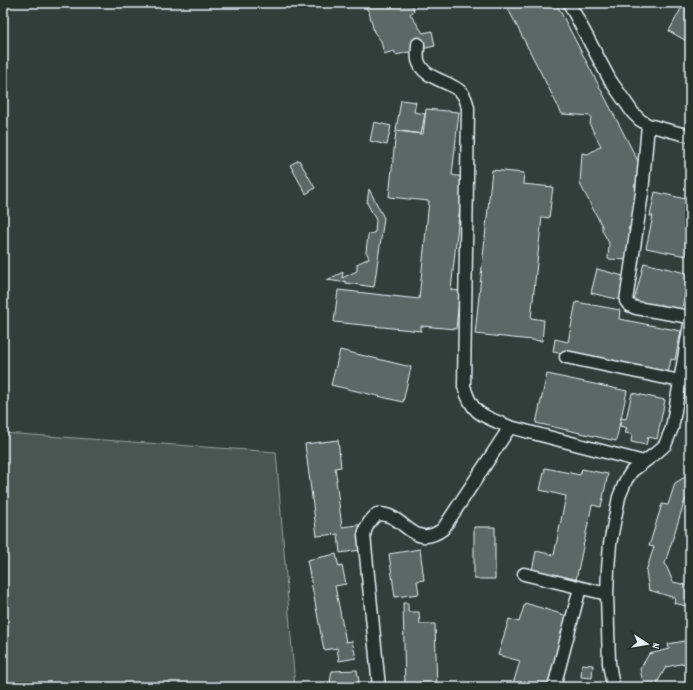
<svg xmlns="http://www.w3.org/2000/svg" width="693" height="690" font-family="Dekko,sans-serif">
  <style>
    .green { fill: #495651; stroke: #98a4a4 }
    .building { fill: #5c6865; stroke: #e8f1f8 }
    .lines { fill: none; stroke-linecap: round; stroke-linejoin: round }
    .minor-casing { stroke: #e8f1f8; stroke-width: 15 }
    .minor { stroke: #26332d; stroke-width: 12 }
  </style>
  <rect width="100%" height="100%" fill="#323e39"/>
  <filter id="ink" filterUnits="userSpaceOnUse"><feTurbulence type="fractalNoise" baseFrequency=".025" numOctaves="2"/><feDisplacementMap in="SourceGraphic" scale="8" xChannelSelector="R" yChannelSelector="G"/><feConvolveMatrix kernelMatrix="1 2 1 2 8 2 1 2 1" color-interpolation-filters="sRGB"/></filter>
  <g filter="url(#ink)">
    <!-- green -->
    <path class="green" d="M3,433L276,452L295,687H3Z"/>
    <!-- building -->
    <path class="building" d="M363,3H412L414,11L410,14L423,33L432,31L435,46L396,55L394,51L384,54L381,41L374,32L369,12Z
      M505,3H556L639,163L645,179L634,185L646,207L633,214L637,223L628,228L631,235L630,260L608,259L609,243L602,230V226L580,184L582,153L588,154L601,146L590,125L591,116L562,114Z
      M684,3H690V43L669,31Z
      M401,100L416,102L414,112L425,114L421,134L396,130Z
      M426,109L459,112L452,175L463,177L451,290L460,291L456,329L421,326V331L334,322L338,290L419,299L429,201L389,197L396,131L423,134Z
      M374,122L391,126L387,145L370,141Z
      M299,160L315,188L306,194L290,165Z
      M492,170L524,173L523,184L553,187L549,218L542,217L531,318L544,320L542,341L475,334Z
      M369,189L384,218L374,287L346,283L345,281L341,282L327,280L343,272L342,278L357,271V264L369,258L366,252L368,235L375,232L376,220L367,203Z
      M655,192L690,200V236L686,256L646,248L653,216H650Z
      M644,263L690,274L679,320L632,309Z
      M597,269L627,277L621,300L591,293Z
      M576,302L620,310L619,319L681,331L675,360L671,359L668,374L553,352L555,339L568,342Z
      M340,350L411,367L403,402L331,385Z
      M547,374L627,391L616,441L536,423Z
      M632,393L665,400L657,439L648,437L646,445L631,442L632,434L625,433L627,428L620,426L621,418L626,419Z
      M338,440L341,467L335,468L337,480H336L342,527L365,524L368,549L340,553L338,534L317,536L305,444Z
      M545,468L580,475L582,469L608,474L601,507L592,505L576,580L532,571L536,551L554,555L566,496L540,490Z
      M690,474V497L685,500L665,563L673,582L690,586V607L674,603L675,598L649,590L646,571L654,547L649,546L662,504L668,505L675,483Z
      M474,527H495V579H474Z
      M420,549L424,580L417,581L419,594L395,597L389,554Z
      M336,554L339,567L342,566L346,584L335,586L346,642L352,641L356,658L339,661L337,648L324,650L307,560Z
      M403,603H408V612H419L420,624H435L437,687H405Z
      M525,603L574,618L553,687H512L520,661L498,655L509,619L519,622Z
      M690,640V662L666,667L657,683V687H644L640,669L649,654L669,649L668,644Z
      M582,664L593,665L592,678L581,677Z
      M357,670L360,687H329L332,671Z"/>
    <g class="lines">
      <defs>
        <path id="minor" d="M569,3L610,80L633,113L640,120L648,125L690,136
          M418,44C418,49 417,55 418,60C423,80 450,80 462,93C466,98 467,103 468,108L464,386C472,415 483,416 510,427
          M648,125L642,193L626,301L629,305L636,308L690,317
          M566,357L680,381
          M524,574L607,594
          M379,687L364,535C366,525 370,521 377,514C405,512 412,552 443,529L510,427L644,462
          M554,687L580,588
          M613,687L609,663L607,594L608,569L610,544L619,497L626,480L632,471L656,453L665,445L672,428L690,324"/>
      </defs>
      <!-- minor casing -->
      <use href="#minor" class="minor-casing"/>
      <!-- minor -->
      <use href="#minor" class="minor"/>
    </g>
  </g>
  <!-- margin -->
  <rect width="693" height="690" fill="none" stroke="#26332d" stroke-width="16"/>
  <rect x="8" y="8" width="677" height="674" fill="none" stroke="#e8f1f8" stroke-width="1.5" filter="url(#ink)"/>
  <!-- north arrow -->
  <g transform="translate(647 644) rotate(102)" stroke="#26332d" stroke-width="3" paint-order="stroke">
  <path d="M0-3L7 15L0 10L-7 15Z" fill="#e8f1f8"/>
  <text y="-6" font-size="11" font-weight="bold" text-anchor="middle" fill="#e8f1f8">N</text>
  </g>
</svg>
